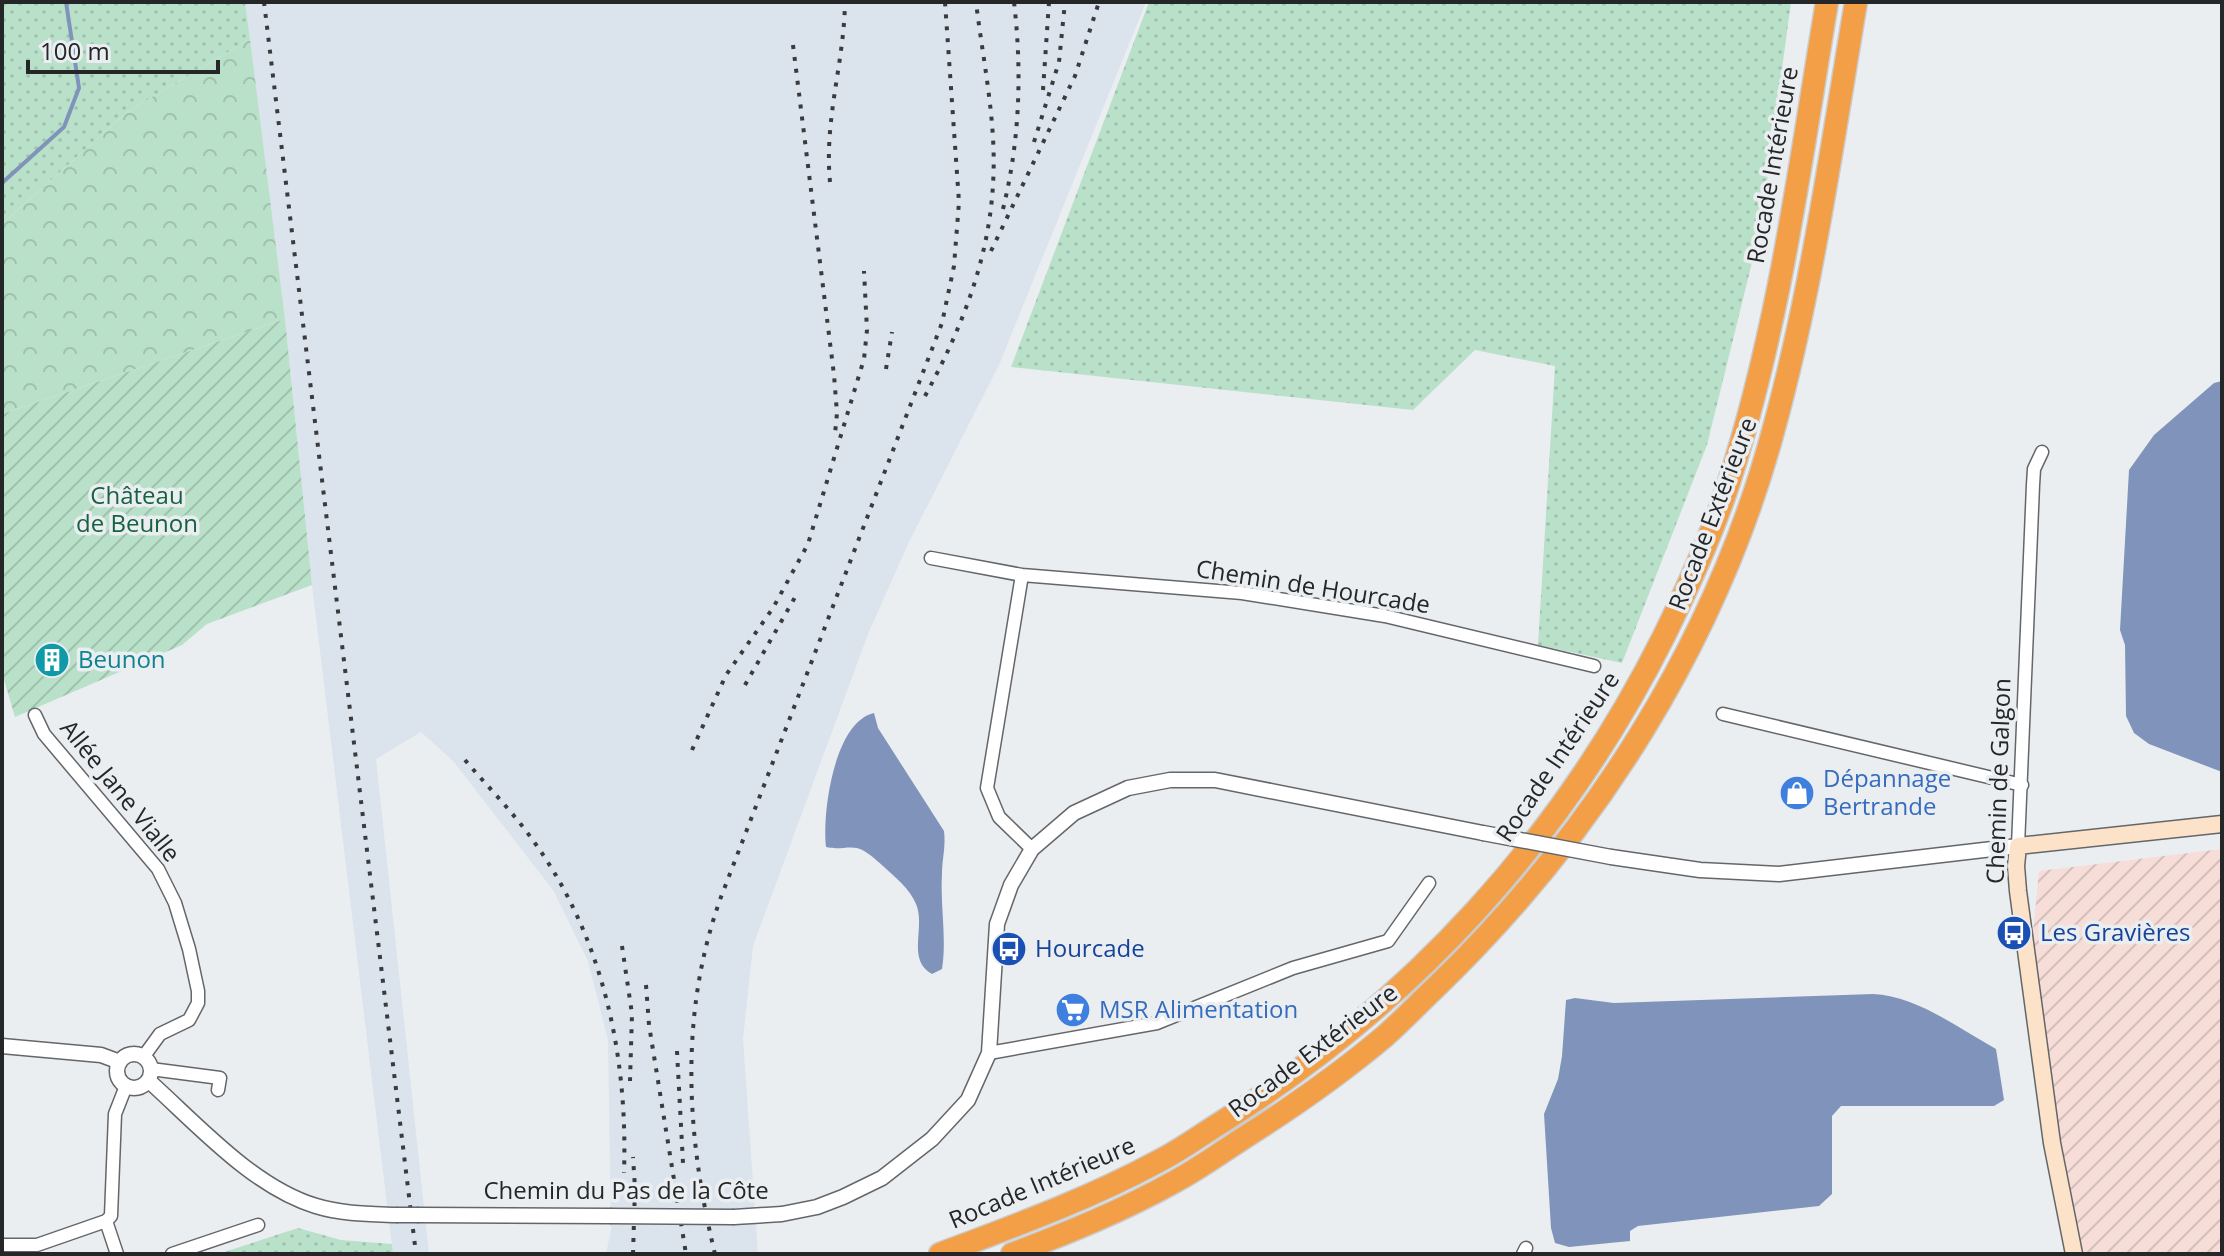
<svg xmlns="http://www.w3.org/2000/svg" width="2224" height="1256" font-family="'Open Sans',sans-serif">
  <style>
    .industrial { fill: url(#industrial-furrows) }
    .built { fill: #dbe3ed }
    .grass { fill: url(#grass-dots) }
    .forest { fill: url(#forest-crowns) }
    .garden { fill: url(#garden-furrows) }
    .water { fill: #8094bb }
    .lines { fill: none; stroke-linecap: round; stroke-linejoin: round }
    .stream { stroke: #8094bb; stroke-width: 4 }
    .minor-casing { stroke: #646669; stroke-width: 15 }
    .tertiary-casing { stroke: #646669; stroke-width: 17 }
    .secondary-casing { stroke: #646669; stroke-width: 19 }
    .motorway-casing { stroke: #cbcbcb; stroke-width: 25 }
    .minor { stroke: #fff; stroke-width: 12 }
    .tertiary { stroke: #fff; stroke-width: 14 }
    .secondary { stroke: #fbe2c8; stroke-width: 16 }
    .motorway { stroke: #f39f47; stroke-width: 22 }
    .rail { stroke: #393b3d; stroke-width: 4; stroke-dasharray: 4 8; stroke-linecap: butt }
    .tertiary-bridge-casing { stroke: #646669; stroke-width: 17; stroke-linecap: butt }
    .tertiary-bridge { stroke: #fff; stroke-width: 14 }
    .labels { text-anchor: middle; stroke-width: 7; stroke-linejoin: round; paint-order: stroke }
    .street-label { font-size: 24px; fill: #252628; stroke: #ebeef1 }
    .park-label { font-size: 24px; fill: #166340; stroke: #ebeef1 }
    .culture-label { font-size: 24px; fill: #0d838f; stroke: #ebeef1; text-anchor: start }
    .shop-label { font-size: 24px; fill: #366cbe; stroke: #ebeef1; text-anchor: start }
    .transit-label { font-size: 24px; fill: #164399; stroke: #ebeef1; text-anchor: start }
  </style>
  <defs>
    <pattern id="industrial-furrows" width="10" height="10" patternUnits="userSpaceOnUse" patternTransform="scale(2)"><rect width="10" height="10" fill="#f7ddd7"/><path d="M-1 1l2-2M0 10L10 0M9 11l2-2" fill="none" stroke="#d4beb9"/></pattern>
    <pattern id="grass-dots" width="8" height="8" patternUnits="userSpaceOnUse" patternTransform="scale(2)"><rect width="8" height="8" fill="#b9e1c9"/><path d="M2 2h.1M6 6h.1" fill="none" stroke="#9fc1ad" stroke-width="1.8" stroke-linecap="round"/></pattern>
    <pattern id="forest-crowns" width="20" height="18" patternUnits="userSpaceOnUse" patternTransform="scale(2)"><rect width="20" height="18" fill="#b9e1c9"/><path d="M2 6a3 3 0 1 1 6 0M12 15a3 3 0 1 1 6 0" fill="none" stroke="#9fc1ad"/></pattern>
    <pattern id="garden-furrows" width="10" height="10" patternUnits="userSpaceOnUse" patternTransform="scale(2)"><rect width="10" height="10" fill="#b9e1c9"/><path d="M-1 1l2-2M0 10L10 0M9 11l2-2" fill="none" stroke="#9fc1ad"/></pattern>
  </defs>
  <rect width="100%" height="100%" fill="#ebeef1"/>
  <!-- industrial -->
  <path class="industrial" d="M2222,849V1254H2082L2051,1090L2032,943L2039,871Z"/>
  <!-- built -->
  <path class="built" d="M245,2H1146L999,365L909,542L868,634L753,946L743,1039L758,1254H606L611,1230L608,1040L588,961L553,890L453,761L421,732L376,759L429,1254H393L312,585L285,319Z"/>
  <!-- grass -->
  <path class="grass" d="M2,2H245L250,39L127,112L2,224Z
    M1149,2H1791L1761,226L1707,445L1622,663L1538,645L1555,366L1475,350L1413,410L1011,367Z
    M298,1228L341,1240L392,1244L393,1254H218Z"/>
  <!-- forest -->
  <path class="forest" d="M250,39L285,319L2,414V224L127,112Z"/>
  <!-- garden -->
  <path class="garden" d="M285,319L312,585L207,624L182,645L15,717L2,673V414Z"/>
  <!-- water -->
  <path class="water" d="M2222,381V772L2149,744L2134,733L2126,716L2125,645L2120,630L2129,470L2154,435L2214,383Z
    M874,713L878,728L944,831C946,847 942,859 942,875C940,906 947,938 942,969L932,974C906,960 926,927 916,904C910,889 895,877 883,866C875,859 867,851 857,848C848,846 838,850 826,847C822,813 834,722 874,713Z
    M1873,994C1917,996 1958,1028 1996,1049L2004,1100L1994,1106H1841L1832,1116V1194L1819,1206L1638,1226L1630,1231V1241L1569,1247L1555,1243L1551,1228L1544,1114L1558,1079L1562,1056L1566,1000L1575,998L1614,1003Z"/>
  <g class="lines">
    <!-- stream -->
    <path class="stream" d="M2,183L64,127L79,88L66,2"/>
    <defs>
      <path id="minor" d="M931,558L1022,575L1242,593L1385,616L1594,666
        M1022,575L987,788L999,817L1032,849
        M1723,714L2022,785
        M35,715L44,734L158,869L175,903L189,949L198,991V1003L189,1020L160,1034L144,1056
        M2018,846L2033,485L2034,469L2042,452
        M989,1053L1157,1023L1293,968L1388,941L1429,883
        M151,1069L220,1078L218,1090
        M106,1221L117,1254
        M2,1245H37L106,1221L111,1216L115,1114L126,1086
        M172,1254L258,1225
        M1523,1254L1526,1248"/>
      <path id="tertiary" d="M1611,857L1700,870L1779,874L2018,846
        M2,1046L101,1055L120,1062
        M117 1071a17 17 0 1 1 34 0a17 17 0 1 1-34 0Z
        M149,1081C198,1125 253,1187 316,1206C342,1214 370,1214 396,1215
        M419,1215L610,1216
        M734,1217L782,1214L817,1207L843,1197L882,1178L932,1139L968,1100L989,1053L997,924L1011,885L1032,849L1074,813L1128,788L1170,780H1215L1483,833"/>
      <path id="secondary" d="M2074,1254L2052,1143L2018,891L2016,866L2018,846L2222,824"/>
      <path id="motorway" d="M940,1254C1014,1226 1089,1199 1159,1161C1181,1150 1201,1135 1222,1122C1413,1002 1563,838 1664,636C1688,587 1711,537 1728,485C1779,329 1800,164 1827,2
        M1012,1254C1067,1233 1122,1211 1174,1182C1197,1170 1219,1154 1242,1139C1291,1108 1340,1074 1385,1036C1403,1020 1420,1002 1437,986C1595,833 1717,641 1774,428C1812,289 1832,145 1856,2"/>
    </defs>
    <!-- minor casing -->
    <use href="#minor" class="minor-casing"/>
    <!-- tertiary casing -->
    <use href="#tertiary" class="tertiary-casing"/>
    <!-- secondary casing -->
    <use href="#secondary" class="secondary-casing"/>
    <!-- motorway casing -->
    <use href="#motorway" class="motorway-casing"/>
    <!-- minor -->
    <use href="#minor" class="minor"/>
    <!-- tertiary -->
    <use href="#tertiary" class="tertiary"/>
    <!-- secondary -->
    <use href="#secondary" class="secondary"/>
    <!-- motorway -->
    <use href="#motorway" class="motorway"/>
    <!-- rail -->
    <path class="rail" d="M264,2L416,1254
      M793,45L834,375L837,413L835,434
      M1043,90L1049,2
      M1034,142L1059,62L1065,2
      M830,182C824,119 844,64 845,2
      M1003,209C1020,140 1022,71 1014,2
      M991,251L1075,76L1099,2
      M886,369L892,332
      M925,396C961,330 989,260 993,184C997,124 983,61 976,2
      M745,685L798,592
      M692,750L726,675L773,608L808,544L864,359L867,330L864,271
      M465,760C487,786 512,811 532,839C603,936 628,1055 624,1173
      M622,946L632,1014L630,1081
      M646,985L649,1025L686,1254
      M677,1051L683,1163
      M633,1254L635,1188L633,1157
      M715,1254C686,1135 679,1013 721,897L942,323L954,266L959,202L945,2"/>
    <defs>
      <path id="tertiary-bridge" d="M1483,833L1611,857
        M396,1215H419
        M610,1216L734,1217"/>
    </defs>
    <!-- tertiary-bridge casing -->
    <use href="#tertiary-bridge" class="tertiary-bridge-casing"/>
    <!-- tertiary-bridge -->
    <use href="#tertiary-bridge" class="tertiary-bridge"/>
  </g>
  <!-- icons -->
  <defs>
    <symbol id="building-disc" viewBox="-11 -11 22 22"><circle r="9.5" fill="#0f9aa8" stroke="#ebeef1"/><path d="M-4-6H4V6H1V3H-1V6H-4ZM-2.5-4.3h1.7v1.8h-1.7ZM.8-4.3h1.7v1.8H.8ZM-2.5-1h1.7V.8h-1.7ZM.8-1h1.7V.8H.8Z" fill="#fff"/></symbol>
    <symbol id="shop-disc" viewBox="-11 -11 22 22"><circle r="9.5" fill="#3f7fe0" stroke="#ebeef1"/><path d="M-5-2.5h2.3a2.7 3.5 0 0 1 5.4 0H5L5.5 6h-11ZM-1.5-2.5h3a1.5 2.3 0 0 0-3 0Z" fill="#fff"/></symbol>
    <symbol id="bus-disc" viewBox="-11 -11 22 22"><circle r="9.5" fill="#1a4fb4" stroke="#ebeef1"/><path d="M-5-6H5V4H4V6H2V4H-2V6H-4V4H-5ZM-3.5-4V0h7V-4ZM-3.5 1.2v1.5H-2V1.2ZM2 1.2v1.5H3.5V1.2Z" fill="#fff"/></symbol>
    <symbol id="supermarket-disc" viewBox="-11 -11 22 22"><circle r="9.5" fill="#3f7fe0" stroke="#ebeef1"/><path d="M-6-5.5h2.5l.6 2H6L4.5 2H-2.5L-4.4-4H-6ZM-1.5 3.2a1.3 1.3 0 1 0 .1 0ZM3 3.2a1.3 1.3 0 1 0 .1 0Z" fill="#fff"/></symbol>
  </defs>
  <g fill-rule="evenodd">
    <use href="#building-disc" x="32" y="640" width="40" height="40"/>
    <use href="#shop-disc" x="1777" y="773" width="40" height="40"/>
    <use href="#bus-disc" x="1994" y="913" width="40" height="40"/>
    <use href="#bus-disc" x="989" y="929" width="40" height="40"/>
    <use href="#supermarket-disc" x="1053" y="990" width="40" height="40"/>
  </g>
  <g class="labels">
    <!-- street labels -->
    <g class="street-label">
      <text transform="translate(1773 165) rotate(-80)" y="8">Rocade Intérieure</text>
      <text transform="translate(1713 514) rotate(-69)" y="8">Rocade Extérieure</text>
      <text transform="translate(1313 587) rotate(9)" y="8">Chemin de Hourcade</text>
      <text transform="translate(1558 757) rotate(-56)" y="8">Rocade Intérieure</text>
      <text transform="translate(1999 781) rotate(-88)" y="8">Chemin de Galgon</text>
      <text transform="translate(120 791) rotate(51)" y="8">Allée Jane Vialle</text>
      <text transform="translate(1313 1051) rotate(-37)" y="8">Rocade Extérieure</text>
      <text transform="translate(1042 1183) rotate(-23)" y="8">Rocade Intérieure</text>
      <text x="626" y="1199">Chemin du Pas de la Côte</text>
    </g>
    <!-- park labels -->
    <g class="park-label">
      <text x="137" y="504">Château<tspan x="137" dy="28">de Beunon</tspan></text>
    </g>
    <!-- culture labels -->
    <g class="culture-label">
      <text x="78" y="668">Beunon</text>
    </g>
    <!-- shop labels -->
    <g class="shop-label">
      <text x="1823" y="787">Dépannage<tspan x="1823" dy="28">Bertrande</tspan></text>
      <text x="1099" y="1018">MSR Alimentation</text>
    </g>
    <!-- transit labels -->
    <g class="transit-label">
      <text x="2040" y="941">Les Gravières</text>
      <text x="1035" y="957">Hourcade</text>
    </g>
  </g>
  <!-- border -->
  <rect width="2224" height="1256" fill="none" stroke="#252628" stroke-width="8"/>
  <!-- scale -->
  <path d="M28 60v12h190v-12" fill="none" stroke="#252628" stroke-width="4"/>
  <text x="40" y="60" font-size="24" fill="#252628" stroke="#ebeef1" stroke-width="6" paint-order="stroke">100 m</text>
</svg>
